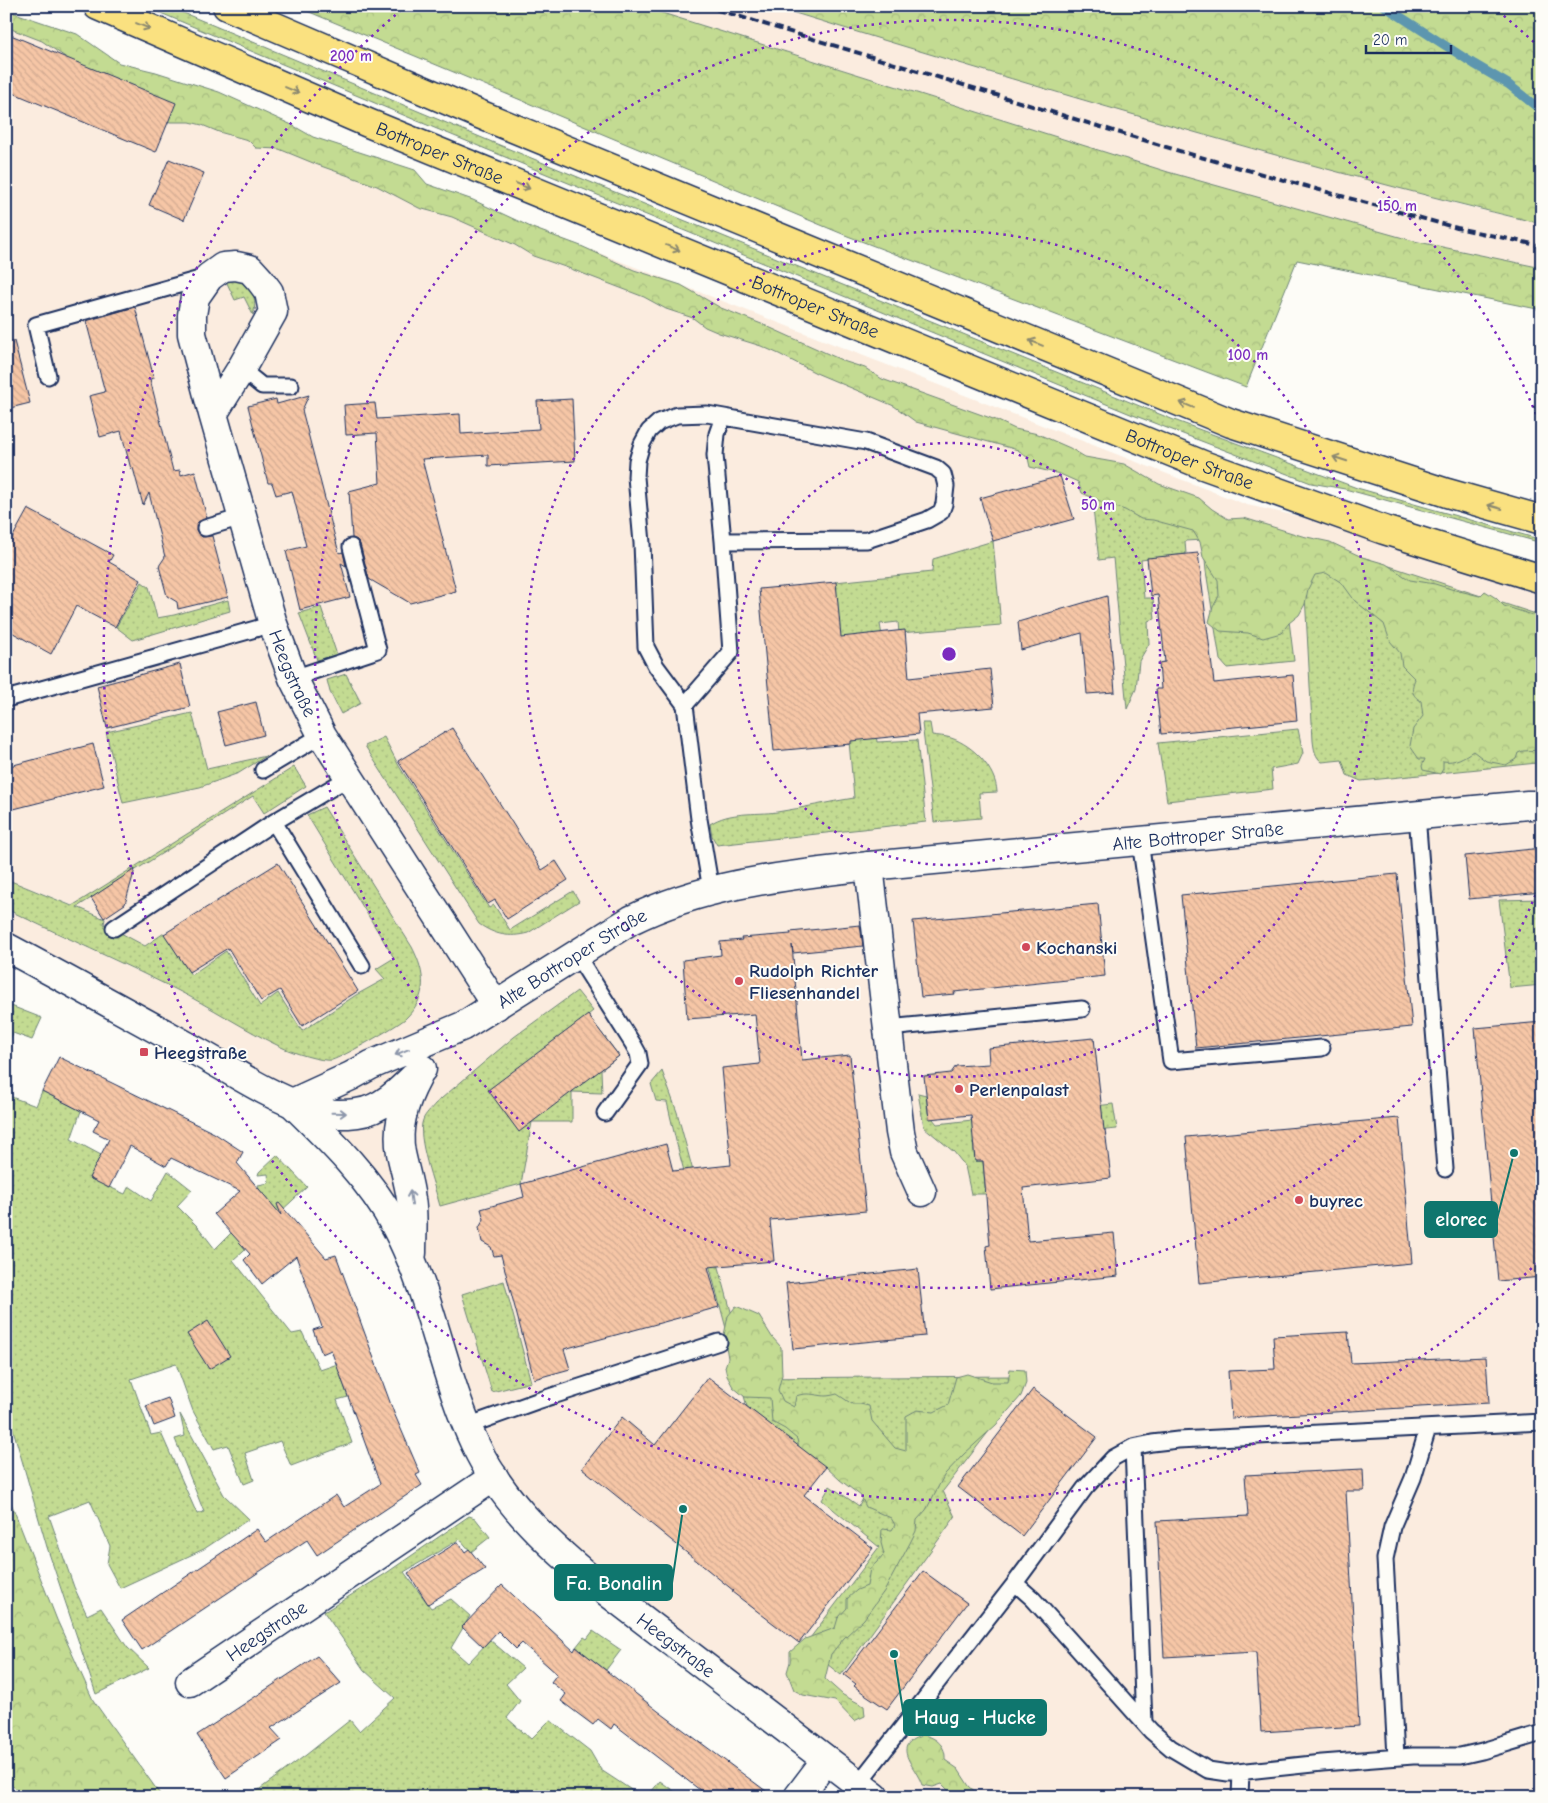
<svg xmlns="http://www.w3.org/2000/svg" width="1548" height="1803" font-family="'Comic Neue',sans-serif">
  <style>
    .built { fill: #fbecdf }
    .green { fill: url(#green-dots); stroke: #6f8578 }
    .forest { fill: url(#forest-crowns); stroke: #6f8578 }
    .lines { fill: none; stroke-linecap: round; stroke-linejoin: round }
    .stream { stroke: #5d96af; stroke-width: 9 }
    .building { fill: url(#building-back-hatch); stroke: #1b2f5e }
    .service-casing { stroke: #1b2f5e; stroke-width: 19 }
    .minor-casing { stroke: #1b2f5e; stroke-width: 31 }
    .tertiary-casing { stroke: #1b2f5e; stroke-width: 31 }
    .primary-casing { stroke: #1b2f5e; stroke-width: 31 }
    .service { stroke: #fdfcf7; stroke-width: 15 }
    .minor { stroke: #fdfcf7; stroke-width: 28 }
    .tertiary { stroke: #fdfcf7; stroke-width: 28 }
    .primary { stroke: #fae180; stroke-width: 28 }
    .rail { stroke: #1b2f5e; stroke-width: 4; stroke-dasharray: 8 4; stroke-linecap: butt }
    .oneway { stroke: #8a886f }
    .oneway2 { stroke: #8c96aa }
    .ring { fill: none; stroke: #7b2cbf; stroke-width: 2.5; stroke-dasharray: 2.5 5 }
    .poi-dot { fill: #d1495b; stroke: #fdfcf7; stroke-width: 2 }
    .labels { text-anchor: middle; stroke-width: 4; stroke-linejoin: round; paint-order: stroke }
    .street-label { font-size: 19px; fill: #1b2f5e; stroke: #fdfcf7 }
    .poi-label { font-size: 19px; font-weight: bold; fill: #1b2f5e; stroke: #fdfcf7; text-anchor: start }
    .centre { fill: #7b2cbf; stroke: #fdfcf7; stroke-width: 2.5 }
    .ring-label { font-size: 15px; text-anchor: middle; font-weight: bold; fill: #7b2cbf; stroke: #fdfcf7; stroke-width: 4; stroke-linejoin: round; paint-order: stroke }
    .leader { fill: none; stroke: #0f766e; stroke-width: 2 }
    .callout-dot { fill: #0f766e; stroke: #fdfcf7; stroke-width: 2 }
    .callout { fill: #0f766e; stroke: #0f766e; stroke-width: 2 }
    .callout-label { font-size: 20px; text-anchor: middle; font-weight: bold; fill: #fff }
  </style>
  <defs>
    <pattern id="green-dots" width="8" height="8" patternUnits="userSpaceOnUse" patternTransform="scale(1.25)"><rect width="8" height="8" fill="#c3db92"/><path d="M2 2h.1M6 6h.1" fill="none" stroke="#a7bc80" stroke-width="1.8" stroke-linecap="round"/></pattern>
    <pattern id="forest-crowns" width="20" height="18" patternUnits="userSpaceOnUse" patternTransform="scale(1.25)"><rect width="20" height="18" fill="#c3db92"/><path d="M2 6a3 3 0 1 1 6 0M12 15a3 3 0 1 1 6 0" fill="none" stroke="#a7bc80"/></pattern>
    <pattern id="building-back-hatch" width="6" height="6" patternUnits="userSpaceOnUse" patternTransform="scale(1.25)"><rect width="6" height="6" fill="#f6c6a6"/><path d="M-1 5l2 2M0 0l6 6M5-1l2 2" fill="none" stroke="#d2aa91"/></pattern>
  </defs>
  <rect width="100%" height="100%" fill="#fdfcf7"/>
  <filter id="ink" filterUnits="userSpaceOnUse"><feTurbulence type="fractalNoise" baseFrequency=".02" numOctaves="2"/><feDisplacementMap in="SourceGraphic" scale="10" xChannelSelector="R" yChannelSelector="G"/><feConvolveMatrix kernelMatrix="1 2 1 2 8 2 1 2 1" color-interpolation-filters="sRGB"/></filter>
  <g filter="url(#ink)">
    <!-- built -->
    <path class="built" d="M640,6H772L972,67L1205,135L1465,206L1542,224V268L1414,241L1168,172Z
      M6,27L581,246L1247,505L1542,569V1797H875L507,1497L416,1273L329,1139L6,943V909L175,989L283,1048L333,1060L344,1055L423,982L417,956L412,947L323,807L308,816L394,958L385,979L356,995L302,1031L278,993L260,1006L227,951L191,975L165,933L145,946L103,923L104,918L6,879Z"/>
    <!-- green -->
    <path class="green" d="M144,6H167L492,142L1174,420L1357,488L1542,540V543L1345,489L1311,483L1133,415L420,122Z
      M230,278C249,280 259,296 253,315L244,297L235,300L226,281Z
      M1091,492L1223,531L1285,588L1294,661L1227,668L1220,660L1206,571L1203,540L1185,541L1186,554L1141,560L1144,598H1153L1155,619L1148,621L1149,644L1139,661L1136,689L1127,709L1113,558L1099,560Z
      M993,541L1001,625L899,633L898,622L880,624L882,636L871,695L877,742L917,740L926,822L717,845L712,836L710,824C730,811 755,815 777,812C803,808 828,802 854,798L835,582L932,572L933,559Z
      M1316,542L1542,616V755H1539L1537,763L1361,781L1347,775L1342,760L1322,762C1315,757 1314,749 1313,741L1304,576Z
      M142,582L149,587L157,618L174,615L228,600L230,611L133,640L116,627Z
      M321,607L337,655L317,660L299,613Z
      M346,674L361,703L341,714L330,692L327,680Z
      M192,713L207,769L266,756L239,773L200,787L123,803L106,732Z
      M922,723H930L932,735C938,736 945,736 951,738C973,745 996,769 997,792L979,793L981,818L934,822Z
      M1298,729L1303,753L1298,764L1271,769L1273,789L1167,801L1158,743Z
      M384,737L399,766L489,908L494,905L510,930L573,891L579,901L528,933C509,938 495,935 479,924L365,746Z
      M294,767L306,786L264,813L253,796L77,907L105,919L104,924L145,946L164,933L191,975L226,951L260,1006L278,993L302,1031L356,995L385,979L376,969L394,958L307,815L324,807L412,947C426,974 428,997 405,1019C397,1026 341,1058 332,1060C322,1062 291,1052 281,1047C245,1030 211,1007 175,989C119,961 62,936 6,909V879L72,906Z
      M1542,899V985L1510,988L1499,900Z
      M577,991L593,1011L588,1015L619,1056L601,1070L602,1093L572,1092V1122H532L521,1184L440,1206C435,1187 416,1136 423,1120C425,1114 431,1109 435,1104L514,1037Z
      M6,1004L42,1018L32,1040L13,1033L6,1048Z
      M662,1071L677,1112L749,1378L1013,1376L1016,1396L943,1491L955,1517L841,1675L804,1646L879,1547L822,1500L830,1486L859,1506L866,1493L826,1467L747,1407L676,1141L667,1102L656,1101L651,1084Z
      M42,1091L81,1111L71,1139L101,1155L89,1178L125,1194L129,1186L151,1201L168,1171L192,1190L177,1206L198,1227L215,1249L240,1224L253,1242L233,1260L292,1334L302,1332L320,1370L355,1358L358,1370L341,1376L348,1397L337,1400L352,1443L291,1466L280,1441L245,1453L254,1480L244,1484L228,1445L214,1449L193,1411L176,1364L131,1379L151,1435L161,1433L197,1514L204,1512L175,1439L185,1436L180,1414L224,1495L249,1519L204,1549L120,1588L107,1564L110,1546L90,1500L49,1516L74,1587L87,1615L101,1608L127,1647L149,1668L96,1694L47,1547L6,1405V1095L36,1106Z
      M918,1093L926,1095L928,1113L937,1124L1113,1104L1117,1129L973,1142L975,1161H983L986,1194H971L965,1166L954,1152L924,1127Z
      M277,1155L307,1187L279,1213L259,1189L258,1185L269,1183L268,1174L258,1175L259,1172Z
      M504,1281L531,1382L492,1392L462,1294Z
      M469,1516L475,1518L490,1537L471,1552L460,1539L404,1572L431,1608L451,1599L470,1616L451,1648L468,1663L490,1640L523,1668L506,1684L520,1701L507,1718L531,1739L550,1720L590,1751L601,1770L642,1797H249L306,1755L350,1720L359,1731L395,1698L364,1670L324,1612L385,1574Z
      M593,1631L621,1650L606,1670L576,1647L584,1637L587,1639Z
      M660,1781L682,1797H647Z"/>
    <!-- forest -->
    <path class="forest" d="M295,6H640L1168,172L1414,241L1542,268V310L1297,260L1246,387L845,235Z
      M772,6H1542V224C1283,162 1027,84 772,6Z
      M6,10L77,34L119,63L156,72L219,92L292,125L313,137L415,170L427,184L473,200L535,229L581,246L634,270L681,285L721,308L764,325L846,362L865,368L882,379L996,420L1015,429L1038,434L1070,448L1085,457L1124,464L1159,484L1199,498L1212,509L1228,519L1244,518L1302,536L1330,542L1362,557L1386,564L1410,580L1435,584L1451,589L1480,596L1485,591L1496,598L1504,606L1542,618V750L1523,751L1518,753L1516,759L1506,765L1486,761L1473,751C1464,757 1455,763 1443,761V769L1440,774L1423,770L1422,766L1425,759H1419L1410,746L1413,729L1423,716L1421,701C1411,695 1411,689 1415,679L1402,666L1400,653L1390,641L1384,624L1355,601L1342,583L1326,573L1315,575L1308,589L1305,604L1299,615L1289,623L1281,633L1263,638L1248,633L1220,631L1209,622L1213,607L1219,596L1218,580L1203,557L1200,542L1193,531L1153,520L1141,519L1125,510L1107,504L1082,493L1078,482L1060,474L1030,467L1028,458L1018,450L916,422L894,406L816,373L779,354L761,346L719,333L705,327L693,318L666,309L644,297L571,269L533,256L515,245L452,217L419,208L377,186L318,165L279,149L256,148L248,140L219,132L202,125L190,122H170L84,70L42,41L6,27Z
      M736,1306L759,1316L772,1337L781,1347L782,1375L778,1390L783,1401L794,1407L796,1396C807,1392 814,1395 825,1396C829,1396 833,1395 837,1394L852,1404H860L869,1406L872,1421L895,1448L906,1451V1416L917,1410L934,1412L948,1405L956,1377L967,1374L992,1382H1008L1010,1369L1025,1370L1026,1383L1021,1396L996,1425L964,1454L945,1474L926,1510L917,1520L916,1531L910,1543L885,1590L864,1619L844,1638L831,1654L825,1679L843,1695L864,1706L865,1716L854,1721L835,1701L803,1695L794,1690L787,1672L790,1662V1652L805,1639L835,1628L838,1618L847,1608V1599L857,1590L867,1586L870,1568L876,1563L884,1554L881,1543L882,1529L892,1530L895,1525L891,1518L866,1507L861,1496L840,1480L826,1467L812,1465L800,1453L797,1439L785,1429L772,1422L770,1398L745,1397L733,1387L727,1376L725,1367L728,1358L724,1335L728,1316Z
      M6,1490L57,1620L93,1700L162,1797H15L23,1793C7,1783 2,1780 11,1762L6,1759Z
      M924,1735C937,1738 946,1746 945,1760L958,1769L969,1786L981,1797H955L942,1784L933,1787L922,1785C916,1766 888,1745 924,1735Z"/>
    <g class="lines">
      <!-- stream -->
      <path class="stream" d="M1384,6L1474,64L1508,84L1542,111"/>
    </g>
    <!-- building -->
    <path class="building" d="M6,33L176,103L156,152L6,90Z
      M169,159L204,173L184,220L149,205Z
      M135,307L154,378L150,379L173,471L180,470L181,475L195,471L207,518L198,522L196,530L202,537L212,536L228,597L178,609L177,602L167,596L159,566L165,557L149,493L143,505L133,468L131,469L121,431L100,437L89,396L105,392L86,321Z
      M14,341L30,403L6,409V342Z
      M309,395L302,410L339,553L343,552L346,566L341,563L350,597L300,610L286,551L306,546L292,491L276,495L272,483H268L248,406L276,399L277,404Z
      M572,399L575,461L488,466V455L422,459L456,591L410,603L369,579L360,544L357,540L352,538L349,491L380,483L377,433L346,435L344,405L375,403L377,419L460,414L461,434L539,429L537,401Z
      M1060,476L1074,519L993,541L980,498Z
      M28,509L113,555L109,562L141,580L115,627L76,606L51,654L6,629V549Z
      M1198,553L1214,683L1293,675L1297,721L1161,734L1156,689H1161L1159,663L1165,662L1158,595L1151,596L1147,558Z
      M836,582L841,637L905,630L909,678L990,669L994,707L917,714L919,734L851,741V744L774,751L759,589Z
      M1107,596L1115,692L1087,694L1082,633L1021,650L1018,622Z
      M180,664L190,707L107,728L97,686Z
      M256,702L264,735L226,745L217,712Z
      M452,728L542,870L556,861L568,880L507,919L495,900L488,904L398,761Z
      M93,744L104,786L6,811V767Z
      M1542,848V892L1469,899L1465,856Z
      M278,863L358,991L302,1026L280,990L261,1001L228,948L189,972L164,934Z
      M135,869L125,904L104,918L91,898Z
      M1397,874L1412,1027L1196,1048L1181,895Z
      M1098,904L1105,976L954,992L955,994L921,997L913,921Z
      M860,925L863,946L793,953L792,945L802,1060L850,1055L866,1211L770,1220L774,1261L708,1267L719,1307L564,1349L570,1369L534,1379L501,1255L494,1256L491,1247L482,1242L479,1228L484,1219L481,1209L524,1197L521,1184L666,1144L673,1171L731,1165L722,1068L760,1064L755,1014L687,1019L683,960L721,955L720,942L742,940L741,938L791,934L790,932Z
      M588,1015L619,1056L519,1132L488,1090Z
      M1542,1022V1277L1498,1281L1475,1028Z
      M1094,1038L1104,1130H1105L1111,1178L1023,1188L1028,1241L1114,1233L1118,1276L990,1289L986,1246L990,1245L983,1161H975L971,1115L929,1119L924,1076L951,1073L956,1066L989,1064L988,1048Z
      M59,1057L214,1133L243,1152L237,1163L281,1215L277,1204L279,1203L326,1258L336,1255L394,1413L420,1473L416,1475L422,1485L317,1555L307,1540L142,1650L122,1620L257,1529L266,1542L336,1495L344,1507L380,1484L331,1350L322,1354L313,1330L322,1327L296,1256L262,1284L244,1260L250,1254L214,1214L240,1191L171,1158L166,1166L130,1146L109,1188L89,1178L109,1139L93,1131L99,1120L42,1091Z
      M1399,1118L1412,1263L1199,1283L1186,1137Z
      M918,1269L925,1336L793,1349L786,1283Z
      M208,1321L230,1356L209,1369L187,1334Z
      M1348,1332L1351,1363L1486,1357L1489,1403L1231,1418L1228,1371L1275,1369L1273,1336Z
      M708,1377L826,1467L804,1495L873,1548L799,1643L732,1592L734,1591L582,1468L622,1417L655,1445Z
      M1033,1389L1097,1437L1022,1536L958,1487Z
      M168,1398L175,1418L154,1426L146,1406Z
      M1363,1469L1364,1491H1346L1359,1726L1261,1732L1256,1652L1164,1657L1157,1521L1248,1516L1245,1475Z
      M458,1542L465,1552L469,1549L485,1569L428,1604L408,1573Z
      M923,1571L967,1603L887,1709L863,1693L854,1686L856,1684L844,1675Z
      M502,1585L574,1651L576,1647L658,1711L774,1797H709L614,1724L611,1729L598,1719L593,1725L561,1701L566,1694L551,1682L557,1674L522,1643L516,1649L498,1631L483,1647L462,1627Z
      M317,1656L341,1683L271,1728L282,1740L226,1778L197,1735Z"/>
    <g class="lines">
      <defs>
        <path id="service" d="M241,369L262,386H291
          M48,376L36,325L207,277
          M723,417L717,434L715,455L723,541
          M205,528L242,517
          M293,678L378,650L351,547
          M6,699L273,624
          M685,705L731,652L723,541L867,540L927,520L941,512L944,504L946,486L943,474L936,468L866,442L707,414L677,415L659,422L649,431L642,444L637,461L636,477L642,543L646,647L656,666L685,705L699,819L711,890
          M263,770L322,735
          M1417,815L1445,1169
          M274,822L362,966
          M1140,841L1171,1061L1322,1048
          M114,928L274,822L350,777
          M576,954L633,1044L638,1053L640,1064L605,1113
          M888,1028L1082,1009
          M1542,1422L1178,1440L1152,1443L1133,1447L1113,1458L1085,1488L1015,1583L1033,1599L1151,1731L1171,1748L1208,1770L1228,1773L1322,1763L1413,1756H1460L1482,1751L1542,1733
          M467,1426L537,1401L719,1342
          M1133,1447L1144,1723
          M1396,1757L1385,1559L1392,1527L1413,1478L1428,1428
          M858,1784L1015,1583
          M1240,1797L1241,1772"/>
        <g id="minor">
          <path id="s1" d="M213,414L241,369L273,312L269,292L260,280L250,269L236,266L223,267L209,277L195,297L192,315V334L213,414L273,624L293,678L322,735L496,1006"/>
          <path d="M869,866L900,1132L904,1152L922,1192"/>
          <path id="s2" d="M190,1682L494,1477"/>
          <path d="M798,1797L826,1760"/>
        </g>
        <g id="tertiary">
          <path d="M6,947C70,981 133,1016 196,1051C232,1071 269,1096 308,1109C322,1114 341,1115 357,1113C383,1110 404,1087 422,1069"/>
          <path id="s3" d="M292,1103L351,1076L371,1065L463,1026L631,920C706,883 786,876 869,866L1528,805H1542"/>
          <path id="s4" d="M292,1103C331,1141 370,1179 396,1227C432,1295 442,1374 475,1444C500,1498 544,1540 589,1578L875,1797"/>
          <path d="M412,1253C412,1235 414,1216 411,1199C409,1183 404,1168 401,1153C396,1127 405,1100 417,1078"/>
        </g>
        <g id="primary">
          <path id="s5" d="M98,6L368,123L1203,465L1384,530L1542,579"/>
          <path d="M227,6L479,114L1231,423L1447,493L1542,520"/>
        </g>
      </defs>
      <!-- service casing -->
      <use href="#service" class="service-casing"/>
      <!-- minor casing -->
      <use href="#minor" class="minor-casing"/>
      <!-- tertiary casing -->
      <use href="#tertiary" class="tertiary-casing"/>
      <!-- primary casing -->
      <use href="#primary" class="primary-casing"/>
      <!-- service -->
      <use href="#service" class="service"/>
      <!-- minor -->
      <use href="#minor" class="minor"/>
      <!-- tertiary -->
      <use href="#tertiary" class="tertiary"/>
      <!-- primary -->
      <use href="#primary" class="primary"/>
      <!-- rail -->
      <path class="rail" d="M705,6L1186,153L1457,228L1542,246"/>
    </g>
    <!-- one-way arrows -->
    <defs><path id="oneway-shaft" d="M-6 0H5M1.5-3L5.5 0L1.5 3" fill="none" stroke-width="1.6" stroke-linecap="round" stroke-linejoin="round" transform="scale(1.25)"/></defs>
    <g class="oneway">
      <use href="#oneway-shaft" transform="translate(143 26) rotate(23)"/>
      <use href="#oneway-shaft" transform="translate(292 90) rotate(23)"/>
      <use href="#oneway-shaft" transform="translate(523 186) rotate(22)"/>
      <use href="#oneway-shaft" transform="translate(673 248) rotate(22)"/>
      <use href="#oneway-shaft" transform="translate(1036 343) rotate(-158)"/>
      <use href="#oneway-shaft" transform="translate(1187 405) rotate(-158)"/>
      <use href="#oneway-shaft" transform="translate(1340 459) rotate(-162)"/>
      <use href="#oneway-shaft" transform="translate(1495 507) rotate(-164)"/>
    </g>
    <g class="oneway2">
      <use href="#oneway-shaft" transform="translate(402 1052) rotate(157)"/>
      <use href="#oneway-shaft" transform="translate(339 1113) rotate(1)"/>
      <use href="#oneway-shaft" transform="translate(411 1198) rotate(-98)"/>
    </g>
  </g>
  <!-- distance rings -->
  <g class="ring">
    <circle cx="949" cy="654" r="211"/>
    <circle cx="949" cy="654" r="423"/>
    <path d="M1541 881A634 634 0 1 1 1541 427"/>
    <path d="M1537 1263A846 846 0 1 1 400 11M1498 11A846 846 0 0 1 1537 45"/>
  </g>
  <!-- markers -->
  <g class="poi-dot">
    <circle cx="1026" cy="947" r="5"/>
    <circle cx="739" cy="981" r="5"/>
    <rect x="139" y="1047" width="10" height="10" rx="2.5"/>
    <circle cx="959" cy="1089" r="5"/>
    <circle cx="1299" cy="1200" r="5"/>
  </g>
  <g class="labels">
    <!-- street labels -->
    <g class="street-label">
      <text dy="7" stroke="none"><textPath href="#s5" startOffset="372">Bottroper Straße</textPath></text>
      <text dy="7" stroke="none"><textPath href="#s5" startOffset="778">Bottroper Straße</textPath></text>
      <text dy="7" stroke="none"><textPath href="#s5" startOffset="1182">Bottroper Straße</textPath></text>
      <text dy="7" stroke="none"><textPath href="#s1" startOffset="629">Heegstraße</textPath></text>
      <text dy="7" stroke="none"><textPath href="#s3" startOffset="962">Alte Bottroper Straße</textPath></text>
      <text dy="7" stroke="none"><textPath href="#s3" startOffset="316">Alte Bottroper Straße</textPath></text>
      <text dy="7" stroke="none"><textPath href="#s2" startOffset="92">Heegstraße</textPath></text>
      <text dy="7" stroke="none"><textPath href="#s4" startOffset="681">Heegstraße</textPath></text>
    </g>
    <!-- poi labels -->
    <g class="poi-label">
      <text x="1036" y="954">Kochanski</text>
      <text x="749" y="977">Rudolph Richter<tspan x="749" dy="22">Fliesenhandel</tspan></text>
      <text x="154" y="1059">Heegstraße</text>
      <text x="969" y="1096">Perlenpalast</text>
      <text x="1309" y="1207">buyrec</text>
    </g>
  </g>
  <circle cx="949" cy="654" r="8" class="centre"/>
  <g class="ring-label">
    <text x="351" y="61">200 m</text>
    <text x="1397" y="211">150 m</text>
    <text x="1248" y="360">100 m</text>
    <text x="1098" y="510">50 m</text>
  </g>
  <!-- callouts -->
  <path class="leader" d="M1514 1153L1497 1219M683 1509L672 1583M894 1654L904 1717"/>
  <g class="callout-dot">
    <circle cx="1514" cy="1153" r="5"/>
    <circle cx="683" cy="1509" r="5"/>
    <circle cx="894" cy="1654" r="5"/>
  </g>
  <g class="callout">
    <rect x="1425" y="1202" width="72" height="35" rx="5"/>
    <rect x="555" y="1565" width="117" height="35" rx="5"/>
    <rect x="904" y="1700" width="142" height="35" rx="5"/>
  </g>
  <g class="callout-label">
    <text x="1461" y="1226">elorec</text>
    <text x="614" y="1590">Fa. Bonalin</text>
    <text x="975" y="1724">Haug - Hucke</text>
  </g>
  <!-- margin -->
  <rect width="1548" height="1803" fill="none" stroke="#fdfcf7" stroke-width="25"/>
  <rect x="12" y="12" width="1523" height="1778" fill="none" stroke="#1b2f5e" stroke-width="2" filter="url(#ink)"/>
  <!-- scale -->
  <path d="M1366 45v8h85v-8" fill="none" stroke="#1b2f5e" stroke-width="2.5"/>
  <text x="1373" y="45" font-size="15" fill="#1b2f5e" stroke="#fdfcf7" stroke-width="4" paint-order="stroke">20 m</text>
</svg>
